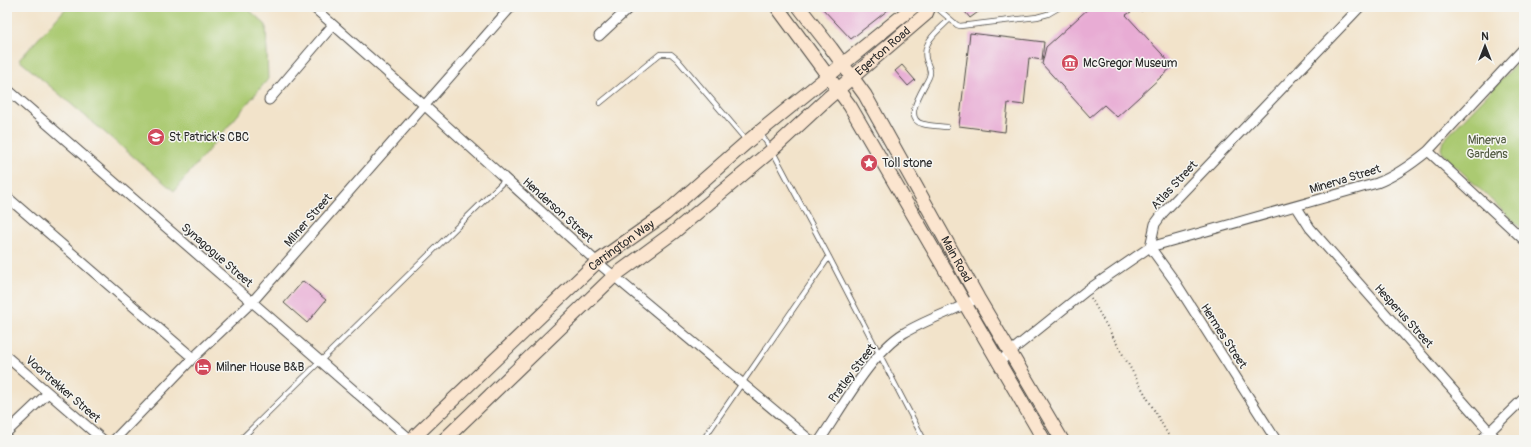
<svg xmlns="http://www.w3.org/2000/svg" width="1531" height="447" font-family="Pangolin,sans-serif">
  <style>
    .green { fill: #abca72; stroke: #6b7a4e }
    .building { fill: #e8acd4 }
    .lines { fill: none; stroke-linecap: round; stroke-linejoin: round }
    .lane-casing { stroke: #494743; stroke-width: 6 }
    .street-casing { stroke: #494743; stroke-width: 11 }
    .secondary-casing { stroke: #494743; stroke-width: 15 }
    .path { stroke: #494743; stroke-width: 2; stroke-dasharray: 1 3; stroke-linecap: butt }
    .lane { stroke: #fff; stroke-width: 4.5 }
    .street { stroke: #fff; stroke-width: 9 }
    .secondary { stroke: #fbe5cf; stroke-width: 13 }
    .labels { text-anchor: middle; stroke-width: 3; stroke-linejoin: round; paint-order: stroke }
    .street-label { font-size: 12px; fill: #2b2b2b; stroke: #f6f6f2 }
    .poi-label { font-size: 12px; fill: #2b2b2b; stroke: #f6f6f2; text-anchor: start }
    .park-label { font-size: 12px; fill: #515b40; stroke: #f6f6f2 }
  </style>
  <rect width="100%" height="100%" fill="#f6f6f2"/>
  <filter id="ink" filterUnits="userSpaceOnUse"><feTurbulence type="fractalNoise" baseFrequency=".025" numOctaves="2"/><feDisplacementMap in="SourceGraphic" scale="8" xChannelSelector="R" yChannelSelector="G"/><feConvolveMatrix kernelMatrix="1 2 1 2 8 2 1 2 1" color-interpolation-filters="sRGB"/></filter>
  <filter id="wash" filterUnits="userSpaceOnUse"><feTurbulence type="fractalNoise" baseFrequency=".012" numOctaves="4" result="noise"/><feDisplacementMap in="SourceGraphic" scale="16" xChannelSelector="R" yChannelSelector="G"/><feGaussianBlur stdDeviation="0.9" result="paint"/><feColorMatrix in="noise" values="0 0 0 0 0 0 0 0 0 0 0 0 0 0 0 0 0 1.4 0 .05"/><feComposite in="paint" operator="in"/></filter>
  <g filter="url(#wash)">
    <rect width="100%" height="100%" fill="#f2e3ca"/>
    <!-- green -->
    <path class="green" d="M67,7H246L266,25L268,79L174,191L19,60Z
      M1524,56V231L1443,154L1441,149L1443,141Z"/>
    <g id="blocks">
      <!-- building -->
      <path class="building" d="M821,7H892L851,39Z
        M961,7H985L970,18Z
        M1090,7H1142V11L1134,10L1126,15L1173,66L1117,117L1104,105L1090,117L1042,64L1046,47Z
        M970,33L1044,42L1042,60L1029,58L1024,105L1008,103L1005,132L959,126Z
        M902,65L915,80L908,86L895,71Z
        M303,281L326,300L307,323L284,303Z"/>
    </g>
  </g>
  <g filter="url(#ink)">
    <use href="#blocks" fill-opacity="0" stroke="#494743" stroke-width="1"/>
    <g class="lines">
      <defs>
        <path id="lane" d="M936,7L957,25L960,26L1037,17L1048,14L1060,7
          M600,103L660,54H671L677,59L746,140
          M947,127C939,126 930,126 923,124C901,119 925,87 929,77C932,70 928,66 926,59C922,41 939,30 950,19
          M760,133L772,150L829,257L924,440
          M240,440L506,179
          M703,440L829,257"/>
        <path id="street" d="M313,7L425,106L597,262L810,440
          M599,36L630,7
          M7,89L411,440
          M269,100L333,25
          M1428,151L1524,240
          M7,197L193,358
          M1296,206L1310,228L1497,440
          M1150,247L1155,224L1163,213L1360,7
          M1150,247L1176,283L1276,440
          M7,357L103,440
          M998,364L1010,352L1086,291L1150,247L1377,183C1396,176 1412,164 1428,151L1524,48
          M7,432L48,393
          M114,440L193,358L253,301L511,7
          M820,440C841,409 872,352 904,333C927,319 954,311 978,298
          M1481,440L1524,398"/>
        <g id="secondary">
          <path d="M777,7L850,106L1044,440"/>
          <path id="s1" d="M799,7L831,48L865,95L978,298L1062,440"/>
          <path id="s2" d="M411,440L597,262L665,214L747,142L913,7"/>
          <path id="s3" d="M444,440L614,276L674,232L772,150L828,98L926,14L929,7"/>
        </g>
      </defs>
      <!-- lane casing -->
      <use href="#lane" class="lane-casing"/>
      <!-- street casing -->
      <use href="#street" class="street-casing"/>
      <!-- secondary casing -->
      <use href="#secondary" class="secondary-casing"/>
      <!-- path -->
      <path class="path" d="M1091,298L1171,440"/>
      <!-- lane -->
      <use href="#lane" class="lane"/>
      <!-- street -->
      <use href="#street" class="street"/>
      <!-- secondary -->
      <use href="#secondary" class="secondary"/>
    </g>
  </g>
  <!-- icons -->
  <defs>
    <symbol id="museum-disc" viewBox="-11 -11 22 22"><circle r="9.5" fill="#d1495b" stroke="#f6f6f2"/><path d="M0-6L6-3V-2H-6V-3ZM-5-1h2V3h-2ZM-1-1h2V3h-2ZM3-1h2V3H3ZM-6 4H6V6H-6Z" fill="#fff"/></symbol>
    <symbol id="school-disc" viewBox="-11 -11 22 22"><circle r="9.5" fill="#d1495b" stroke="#f6f6f2"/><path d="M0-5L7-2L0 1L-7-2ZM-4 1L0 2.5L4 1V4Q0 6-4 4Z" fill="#fff"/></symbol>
    <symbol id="sight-disc" viewBox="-11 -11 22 22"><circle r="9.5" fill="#d1495b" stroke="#f6f6f2"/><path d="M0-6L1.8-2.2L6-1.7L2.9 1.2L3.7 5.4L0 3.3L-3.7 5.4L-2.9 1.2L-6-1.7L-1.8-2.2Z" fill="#fff"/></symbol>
    <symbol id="hotel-disc" viewBox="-11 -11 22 22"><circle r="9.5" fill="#d1495b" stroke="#f6f6f2"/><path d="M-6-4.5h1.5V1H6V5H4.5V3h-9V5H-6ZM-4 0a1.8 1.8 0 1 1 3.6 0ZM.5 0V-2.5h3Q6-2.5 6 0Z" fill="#fff"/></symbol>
  </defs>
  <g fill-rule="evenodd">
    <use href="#museum-disc" x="1060" y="53" width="20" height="20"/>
    <use href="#school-disc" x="146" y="127" width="20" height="20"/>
    <use href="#sight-disc" x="859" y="153" width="20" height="20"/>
    <use href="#hotel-disc" x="193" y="357" width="20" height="20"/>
  </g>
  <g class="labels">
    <!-- street labels -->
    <g class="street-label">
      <text dy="4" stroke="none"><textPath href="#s3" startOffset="587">Egerton Road</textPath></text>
      <text transform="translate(1345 179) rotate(-17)" y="4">Minerva Street</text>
      <text transform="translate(1174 185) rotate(-47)" y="4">Atlas Street</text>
      <text transform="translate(558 210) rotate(42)" y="4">Henderson Street</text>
      <text transform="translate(308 220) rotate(-49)" y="4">Milner Street</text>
      <text dy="4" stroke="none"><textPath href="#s2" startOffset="287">Carrington Way</textPath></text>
      <text transform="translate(217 255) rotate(41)" y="4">Synagogue Street</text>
      <text dy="4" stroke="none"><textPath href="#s1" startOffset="298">Main Road</textPath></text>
      <text transform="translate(1404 316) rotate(48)" y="4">Hesperus Street</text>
      <text transform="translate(1224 336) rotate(57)" y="4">Hermes Street</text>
      <text transform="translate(852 373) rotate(-53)" y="4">Pratley Street</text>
      <text transform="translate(63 389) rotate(41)" y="4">Voortrekker Street</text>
    </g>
    <!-- poi labels -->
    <g class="poi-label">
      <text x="1083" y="67">McGregor Museum</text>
      <text x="169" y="141">St Patrick's CBC</text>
      <text x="882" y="167">Toll stone</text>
      <text x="216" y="371">Milner House B&amp;B</text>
    </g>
    <!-- park labels -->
    <g class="park-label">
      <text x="1487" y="144">Minerva<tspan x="1487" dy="14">Gardens</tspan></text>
    </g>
  </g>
  <!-- margin -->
  <rect width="1531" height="447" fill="none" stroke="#f6f6f2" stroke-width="24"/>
  <!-- north arrow -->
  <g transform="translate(1485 46)" stroke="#f6f6f2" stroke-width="3" paint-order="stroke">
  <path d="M0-3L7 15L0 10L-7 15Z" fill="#2b2b2b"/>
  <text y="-6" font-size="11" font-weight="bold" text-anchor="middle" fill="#2b2b2b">N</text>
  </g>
</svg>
